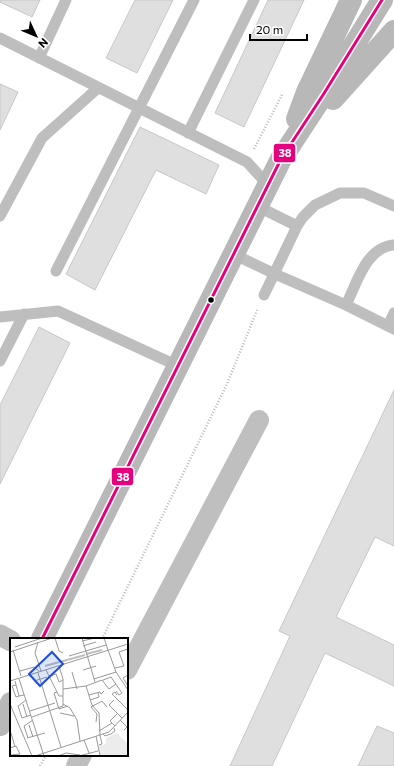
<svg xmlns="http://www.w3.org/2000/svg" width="394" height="766" font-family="Commissioner,sans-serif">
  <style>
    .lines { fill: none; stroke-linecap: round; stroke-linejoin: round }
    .canal { stroke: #bfbfbf; stroke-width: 20 }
    .building { fill: #dfdfdf; stroke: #c7c7c7 }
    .path { stroke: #b9b9b9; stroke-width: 2.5; stroke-dasharray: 1 2; stroke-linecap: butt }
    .service { stroke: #bebebe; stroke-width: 11 }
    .minor { stroke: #bebebe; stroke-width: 21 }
    .secondary { stroke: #b8b8b8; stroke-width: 22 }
    .bus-1-casing { stroke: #fff; stroke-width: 6 }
    .bus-1 { stroke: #e5007d; stroke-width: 3 }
    .bus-dot { fill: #000; stroke: #fff; stroke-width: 1.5 }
    .inset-river { fill: none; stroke: #bfbfbf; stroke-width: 2 }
    .inset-road { fill: none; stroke: #999; stroke-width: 1 }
    .view { fill: #1d4ed8; fill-opacity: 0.15; stroke: #1d4ed8; stroke-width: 2 }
    .inset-edge { fill: none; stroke: #000; stroke-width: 2 }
    .line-badge { stroke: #fff; stroke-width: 1.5 }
    .badge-label { font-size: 11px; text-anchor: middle; font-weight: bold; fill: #fff }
  </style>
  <rect width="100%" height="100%" fill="#fff"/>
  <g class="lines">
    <!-- canal -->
    <path class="canal" d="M127,670L259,420
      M76,766L82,755"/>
  </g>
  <!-- building -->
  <path class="building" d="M0,0H40L32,17L0,2Z
    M135,0H173L137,73L106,58Z
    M268,0H304L244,127L215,113Z
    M0,84L18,92L0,130Z
    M140,127L219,165L206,194L156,170L95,290L66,274Z
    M39,327L70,343L0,484V405Z
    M394,390V546L375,537L336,617L394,645V686L325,653L272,766H230L290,636L279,631Z
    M377,726L394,733V766H358Z"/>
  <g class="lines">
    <!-- path -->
    <path class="path" d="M254,149L283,93
      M102,639L227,384L258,308
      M40,766L46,755"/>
    <!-- service -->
    <path class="service" d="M0,38L247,162L268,185
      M39,58L66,0
      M188,133L254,0
      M257,206L297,226
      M0,216L42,138L98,88
      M233,254L275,274L346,305L394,329
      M56,271L194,0
      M264,295L297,226L303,217L315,205L340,193H364L394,206
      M346,305C357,283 366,247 394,245
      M0,317L58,311L178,366
      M388,326L394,313
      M0,361L24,314"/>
    <!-- minor -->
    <path class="minor" d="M0,635L11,641"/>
    <!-- secondary -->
    <path class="secondary" d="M333,99L394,31
      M297,119L307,92L351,0
      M42,639L281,159L323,95L382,0
      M0,725L11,703"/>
    <defs>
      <path id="bus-1" d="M42,639L281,159L323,95L382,0"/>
    </defs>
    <!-- bus-1 casing -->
    <use href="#bus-1" class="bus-1-casing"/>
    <!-- bus-1 -->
    <use href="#bus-1" class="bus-1"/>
  </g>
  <!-- markers -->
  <circle class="bus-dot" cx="211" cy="300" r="3.5"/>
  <!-- overview -->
  <g transform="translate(10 638)">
    <rect width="118" height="118" fill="#fff"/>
    <path d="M107,95L118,106V118H90L88,108L96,106V100Z" fill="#ececec"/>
    <path class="inset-river" d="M76,16L92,12M35,28L75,17"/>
    <path class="inset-road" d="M45,0L49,13L53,15M72,0L85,44M94,0L98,12M72,3L85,0M28,4L25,15L31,33M73,8L86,4M5,9L32,0M3,12L11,38M98,12L106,34L118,52M0,14L42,0M59,18L96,7M105,30L114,28L109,14L118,11M36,32L49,58H53M73,32L86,28M10,33L24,29L29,33M62,34L67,51M28,35L51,109M118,37L113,40L118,48M39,38L46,36L49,44L53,42M9,41L34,118M84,41L106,34M93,42L101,39L112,55L109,57L106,53M0,43L118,6M5,43L9,58L14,57M24,43L37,39M6,47L2,48L6,59L9,58M76,48L92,42L99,51L106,46M53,51L76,48L82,67L89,75L90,97M47,54L44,55L49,71L58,68M79,57L90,54L91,56L94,53M107,57L105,54L102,56L118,72M16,62L8,68L12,80L21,77M80,62L89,59L88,55M104,62L99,67L112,80M0,66L22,118M13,66L17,79M53,66L60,70L67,82L70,103M20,73L45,65M50,75L64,78M22,79L53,68V41L49,28M110,82L117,89L114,92M86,84L87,76L81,69L92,63L97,69M19,87L23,99M105,88L100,83L107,76M89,93L102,85M1,95L5,109M93,96L95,98L101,96L105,93L104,90M86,98L90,118M17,100L35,95M18,100L14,88L23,82M74,102L79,115M89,107L92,106L90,97M0,110L6,108L10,116L0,117M25,118L99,94L118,74M48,118L56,115L70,117M69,118L88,113"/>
    <path class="view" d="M42,14L53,26L30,48L19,36Z"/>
    <rect width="118" height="118" class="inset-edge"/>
  </g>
  <g class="line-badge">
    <rect x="273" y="143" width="23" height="20" rx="4" fill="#e5007d"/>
    <rect x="111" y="467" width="23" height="19" rx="4" fill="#e5007d"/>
  </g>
  <g class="badge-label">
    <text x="285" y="157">38</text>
    <text x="123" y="481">38</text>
  </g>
  <!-- north arrow -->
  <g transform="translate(36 36) rotate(134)" stroke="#ffffff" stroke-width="3" paint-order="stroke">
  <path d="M0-3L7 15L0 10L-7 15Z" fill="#000000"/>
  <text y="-6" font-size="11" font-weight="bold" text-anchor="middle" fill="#000000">N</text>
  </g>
  <!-- scale -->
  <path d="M250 34v6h57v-6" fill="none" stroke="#000000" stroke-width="2"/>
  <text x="256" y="34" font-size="12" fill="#000000" stroke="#ffffff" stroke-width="3" paint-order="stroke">20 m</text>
</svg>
